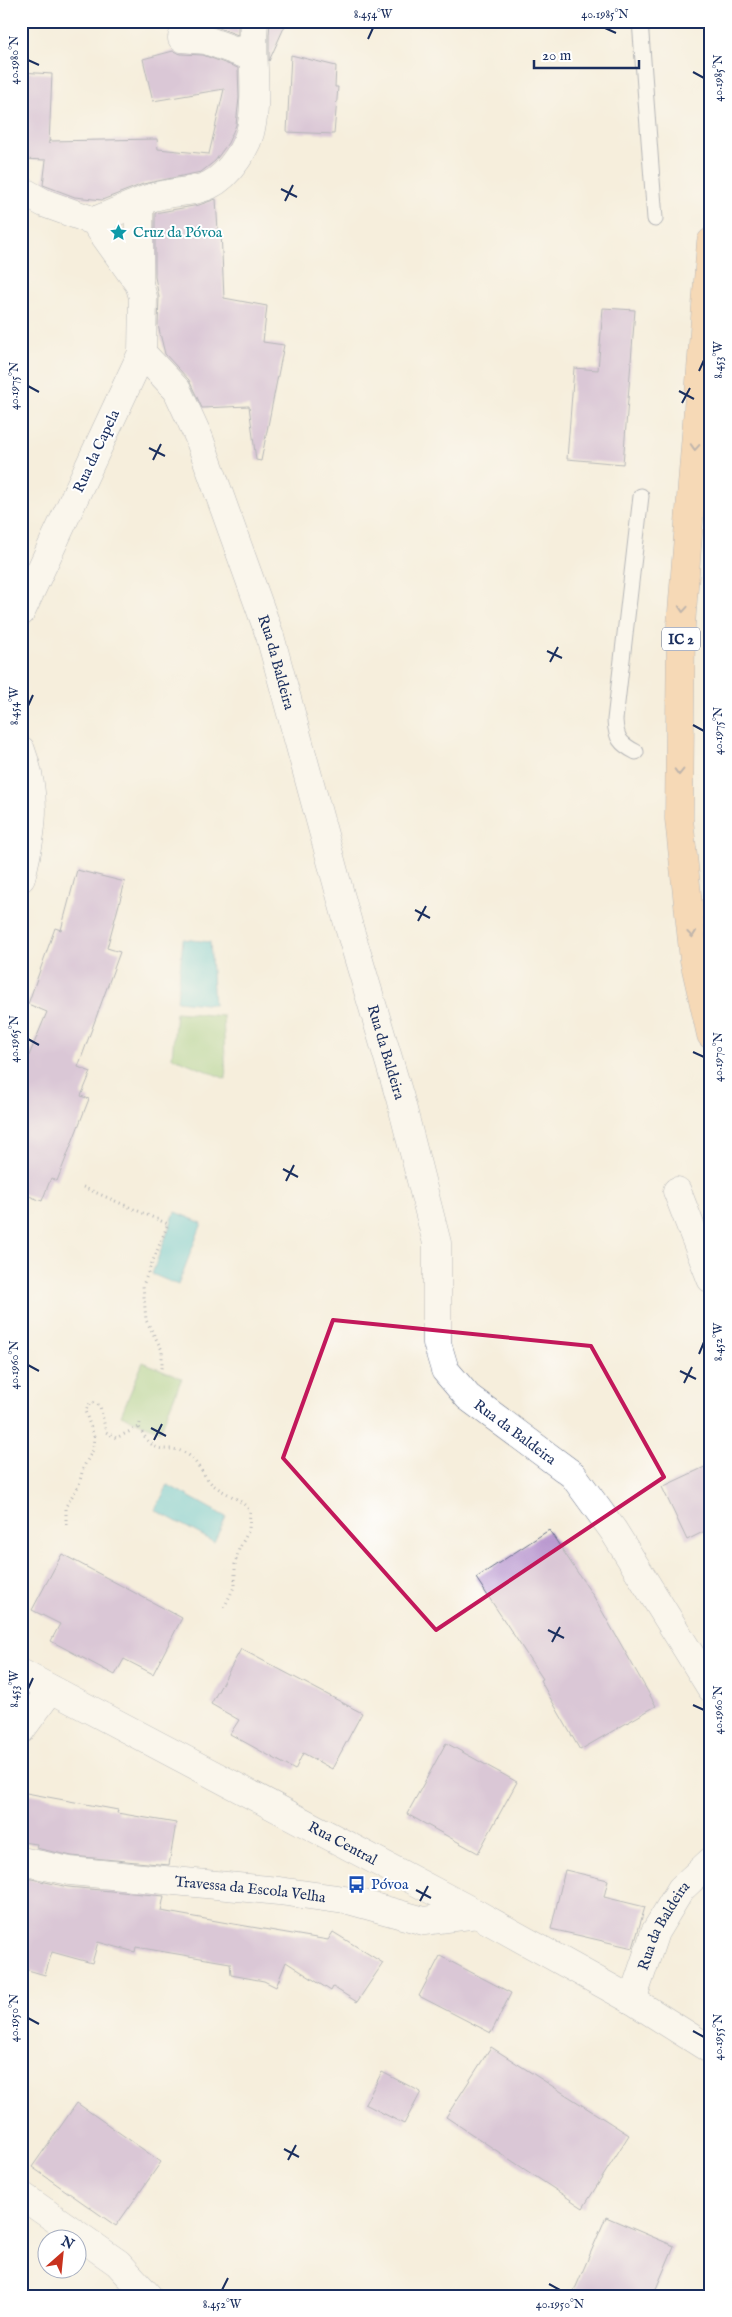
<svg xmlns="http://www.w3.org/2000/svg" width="732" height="2317" font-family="'IM FELL English',serif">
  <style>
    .green { fill: #99cb7c; stroke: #5a7d6d }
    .water { fill: #5dc9d3; stroke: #3c7c98 }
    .building { fill: #b998cf }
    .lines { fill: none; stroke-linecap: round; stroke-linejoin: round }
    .service-casing { stroke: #68728a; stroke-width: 17 }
    .minor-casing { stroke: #68728a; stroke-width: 29 }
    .tertiary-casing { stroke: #68728a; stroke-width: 29 }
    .trunk-casing { stroke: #68728a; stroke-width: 29 }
    .path { stroke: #68728a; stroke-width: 3; stroke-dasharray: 1 4; stroke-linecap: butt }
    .service { stroke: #fff; stroke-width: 15 }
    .minor { stroke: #fff; stroke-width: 28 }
    .tertiary { stroke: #fff; stroke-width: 28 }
    .trunk { stroke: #f6be87; stroke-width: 28 }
    .oneway { stroke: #7e6f70 }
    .marked { fill: none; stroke: #c2185b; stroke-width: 4; stroke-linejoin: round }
    .ticks { fill: none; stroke: #1b2f5e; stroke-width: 2 }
    .labels { text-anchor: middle; stroke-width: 4; stroke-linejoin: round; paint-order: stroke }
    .shield { fill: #fff; stroke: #5f6d8e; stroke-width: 1 }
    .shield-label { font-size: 14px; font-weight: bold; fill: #1b2f5e }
    .culture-label { font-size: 15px; fill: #0d838f; stroke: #fff; text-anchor: start }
    .street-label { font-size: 15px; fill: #1b2f5e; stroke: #fff }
    .transit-label { font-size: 15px; fill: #164399; stroke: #fff; text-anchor: start }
    .neatline { fill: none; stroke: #1b2f5e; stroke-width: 2 }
    .ticks-label { font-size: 12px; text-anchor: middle; fill: #1b2f5e }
  </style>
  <rect width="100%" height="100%" fill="#fff"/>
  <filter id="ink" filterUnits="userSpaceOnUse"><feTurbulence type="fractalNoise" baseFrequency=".02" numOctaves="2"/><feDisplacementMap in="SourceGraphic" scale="10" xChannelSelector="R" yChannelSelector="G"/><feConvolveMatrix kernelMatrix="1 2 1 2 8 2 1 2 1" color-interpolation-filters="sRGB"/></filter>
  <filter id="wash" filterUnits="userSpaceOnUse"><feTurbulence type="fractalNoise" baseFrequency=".0096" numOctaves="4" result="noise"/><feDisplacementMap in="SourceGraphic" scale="20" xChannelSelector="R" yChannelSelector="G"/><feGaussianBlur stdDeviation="1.12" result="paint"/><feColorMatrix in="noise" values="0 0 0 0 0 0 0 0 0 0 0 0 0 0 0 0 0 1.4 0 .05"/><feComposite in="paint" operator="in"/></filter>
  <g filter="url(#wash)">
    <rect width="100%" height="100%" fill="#f6eedc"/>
    <!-- green -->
    <path class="green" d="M176,1012L223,1016L226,1079L172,1057Z
      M143,1362L182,1378L160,1431L121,1415Z"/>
    <!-- water -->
    <path class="water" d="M183,939L210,942L214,1005L177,1001Z
      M175,1212L202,1223L178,1285L152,1274Z
      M168,1485L226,1517L214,1542L155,1510Z"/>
    <g id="blocks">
      <!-- building -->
      <path class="building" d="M195,21H238V35L211,25L195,23Z
        M270,21H287L269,61V35Z
        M173,51L181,54L203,55L238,68L239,98L236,125L228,143L215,161L201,172L143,184L102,200L75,197L43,185L46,160L21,159V72L52,74L49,144V141L157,139L158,149L209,154L224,89L153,101L143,59Z
        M291,55L336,66L335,87H338L334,134L287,132Z
        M216,199L218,231H221L224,298L267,306L263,342L284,345L261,461L256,460L249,406L202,408L189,380L165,354L158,325L159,297L155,277V213L199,205Z
        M603,308L635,310L623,464L567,459L574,368L598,370Z
        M77,870L125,882L107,948L120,952L78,1067L91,1072L81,1096L89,1099L57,1181L51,1178L42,1201L21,1193V1075L47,1012L28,1004L55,928L61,930Z
        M711,1464V1528L687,1540L662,1487Z
        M549,1530L594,1597L656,1706L580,1750L540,1680L543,1679L476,1578Z
        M62,1554L182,1618L153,1674L124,1659L115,1675L51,1641L60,1624L32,1610Z
        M241,1649L362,1713L332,1769L303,1753L295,1770L230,1734L239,1720L211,1704Z
        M446,1743L517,1782L478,1853L407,1814Z
        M21,1792L118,1810L117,1813L176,1823L169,1865L72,1856L36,1848L37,1844L21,1842Z
        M565,1870L608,1880L604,1897L645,1907L633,1948L551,1929Z
        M27,1878L68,1887L164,1896L161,1911L222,1922L328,1940L333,1932L383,1963L357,2002L333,1987L331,1991L286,1962L276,1987L264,1981L231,1975L230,1963L136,1947L135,1952L98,1942L92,1963L52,1952L45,1975L21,1968V1898Z
        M440,1956L511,1993L491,2033L419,1996Z
        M491,2047L629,2135L583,2208L446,2117Z
        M382,2072L421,2092L404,2124L365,2104Z
        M77,2103L161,2162L116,2226L32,2167Z
        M606,2217L674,2246L653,2296H572Z"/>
    </g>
  </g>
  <g filter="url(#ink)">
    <use href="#blocks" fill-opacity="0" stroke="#68728a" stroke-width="1"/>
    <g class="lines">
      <defs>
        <path id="service" d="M640,21L655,219
          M636,752C620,744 616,738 615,720L641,496"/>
        <g id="minor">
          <path d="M182,38L206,40L253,57"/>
          <path d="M21,190L44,203L94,221L139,284L143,297L142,353L21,612"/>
          <path d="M94,221C111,214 129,206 147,199C187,186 209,200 237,159C244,149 250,137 252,124C258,90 251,56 254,21"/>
          <path d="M139,284V203"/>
          <path id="s1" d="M142,353L177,390L199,438L270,636L349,927L400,1098L437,1243V1343L445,1370L468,1397L573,1475L613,1530L711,1688"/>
          <path d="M677,1191L711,1279"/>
          <path d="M21,1730L51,1689"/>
          <path id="s2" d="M21,1861L70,1871L279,1891L352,1901L424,1921L477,1914"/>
          <path id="s3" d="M632,2000L655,1932L681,1889L711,1861"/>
          <path d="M21,2195L118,2263L148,2296"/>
        </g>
        <g id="tertiary">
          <path d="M21,750C38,796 33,831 21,878"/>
          <path id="s4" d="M21,1673L477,1914L632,2000L711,2050"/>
        </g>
        <path id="trunk" d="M711,242L681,625L679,819L694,960L711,1035"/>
      </defs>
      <!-- service casing -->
      <use href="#service" class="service-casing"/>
      <!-- minor casing -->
      <use href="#minor" class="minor-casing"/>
      <!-- tertiary casing -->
      <use href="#tertiary" class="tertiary-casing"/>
      <!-- trunk casing -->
      <use href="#trunk" class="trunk-casing"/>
      <!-- path -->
      <path class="path" d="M83,1187L168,1224L143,1285L146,1320L162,1350V1370
        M140,1423L139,1427C158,1462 165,1441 187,1454C197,1461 203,1475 212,1484C224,1494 241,1498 250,1511L249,1530L239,1549L235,1564V1585L223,1610
        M66,1525V1506L79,1485L83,1468L93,1450L94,1436L85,1411L91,1402L100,1406L106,1432L116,1438L139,1427"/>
      <!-- service -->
      <use href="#service" class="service"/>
      <!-- minor -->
      <use href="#minor" class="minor"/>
      <!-- tertiary -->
      <use href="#tertiary" class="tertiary"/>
      <!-- trunk -->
      <use href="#trunk" class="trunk"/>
    </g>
    <!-- one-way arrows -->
    <defs><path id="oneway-chevron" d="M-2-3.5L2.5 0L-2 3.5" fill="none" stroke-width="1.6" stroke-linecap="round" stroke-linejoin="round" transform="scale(1.25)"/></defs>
    <g class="oneway">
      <use href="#oneway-chevron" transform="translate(695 447) rotate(94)"/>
      <use href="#oneway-chevron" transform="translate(683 609) rotate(94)"/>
      <use href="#oneway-chevron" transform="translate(679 772) rotate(91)"/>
      <use href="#oneway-chevron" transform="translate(692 934) rotate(84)"/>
    </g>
  </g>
  <!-- marked area -->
  <path d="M0 0H732V2317H0ZM333,1320L591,1346L664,1477L436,1630L283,1458Z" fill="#f6eedc" fill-opacity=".55" fill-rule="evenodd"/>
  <path class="marked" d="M333,1320L591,1346L664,1477L436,1630L283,1458Z"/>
  <!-- ticks -->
  <path class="ticks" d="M605,28L616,33M368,39L373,28M28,60L39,65M693,72L704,78M281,189L297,197M285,201L293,185M699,371L704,360M28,386L39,392M679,391L694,399M682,403L690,388M149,448L165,456M153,460L161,444M547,651L562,658M550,662L558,647M28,706L33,695M693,725L704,731M415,910L430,918M418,921L426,906M28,1039L39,1045M693,1052L704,1057M283,1169L298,1177M286,1181L294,1165M699,1354L704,1342M28,1365L39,1371M680,1371L696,1379M684,1383L692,1367M151,1428L166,1436M154,1440L162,1424M548,1630L564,1638M552,1642L560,1627M28,1689L33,1678M693,1705L704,1710M416,1890L431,1898M420,1901L428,1886M28,2018L39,2024M693,2031L704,2037M284,2149L299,2157M288,2160L296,2145M549,2284L560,2290M222,2290L228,2278"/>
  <!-- icons -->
  <defs>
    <symbol id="sight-bare" viewBox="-9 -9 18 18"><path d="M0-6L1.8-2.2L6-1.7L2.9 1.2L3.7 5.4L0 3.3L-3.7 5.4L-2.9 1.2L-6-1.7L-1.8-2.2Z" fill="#0f9aa8" stroke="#fff" stroke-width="2.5" paint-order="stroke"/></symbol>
    <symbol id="bus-bare" viewBox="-9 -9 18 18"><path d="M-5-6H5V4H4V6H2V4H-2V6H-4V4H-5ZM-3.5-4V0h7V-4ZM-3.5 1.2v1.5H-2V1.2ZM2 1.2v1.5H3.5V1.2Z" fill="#1a4fb4" stroke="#fff" stroke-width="2.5" paint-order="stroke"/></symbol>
  </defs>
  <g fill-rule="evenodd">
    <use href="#sight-bare" x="106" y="220" width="25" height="25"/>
    <use href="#bus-bare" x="344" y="1872" width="25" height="25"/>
  </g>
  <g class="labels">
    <!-- shield labels -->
    <rect class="shield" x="662" y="627.5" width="38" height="23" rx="4"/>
    <g class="shield-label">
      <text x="681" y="644">IC 2</text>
    </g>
    <!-- culture labels -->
    <g class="culture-label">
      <text x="133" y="237">Cruz da Póvoa</text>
    </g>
    <!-- street labels -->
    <g class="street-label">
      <text transform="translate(96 451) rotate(-65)" y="5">Rua da Capela</text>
      <text dy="5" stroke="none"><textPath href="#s1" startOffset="341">Rua da Baldeira</textPath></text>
      <text dy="5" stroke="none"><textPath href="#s1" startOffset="746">Rua da Baldeira</textPath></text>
      <text dy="5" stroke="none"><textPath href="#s1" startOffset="1166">Rua da Baldeira</textPath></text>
      <text dy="5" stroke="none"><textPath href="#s4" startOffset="364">Rua Central</textPath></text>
      <text dy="5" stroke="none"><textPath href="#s2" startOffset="231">Travessa da Escola Velha</textPath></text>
      <text dy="5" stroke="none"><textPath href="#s3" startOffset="81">Rua da Baldeira</textPath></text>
    </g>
    <!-- transit labels -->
    <g class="transit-label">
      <text x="371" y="1889">Póvoa</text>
    </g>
  </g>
  <!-- margin -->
  <rect width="732" height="2317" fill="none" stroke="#fff" stroke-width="55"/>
  <!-- north arrow -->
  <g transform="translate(62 2254) rotate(27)"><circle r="24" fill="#ffffff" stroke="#a4acbf"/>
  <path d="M0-4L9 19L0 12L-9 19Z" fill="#c8321e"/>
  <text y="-8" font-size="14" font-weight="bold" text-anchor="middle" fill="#1b2f5e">N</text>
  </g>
  <!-- scale -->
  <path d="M534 60v8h105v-8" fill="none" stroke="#1b2f5e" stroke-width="2.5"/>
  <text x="542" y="60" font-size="15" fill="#1b2f5e" stroke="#ffffff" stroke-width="4" paint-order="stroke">20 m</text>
  <rect x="28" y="28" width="676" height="2262" class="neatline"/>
  <g class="ticks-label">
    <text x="373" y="18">8.454°W</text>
    <text x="605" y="18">40.1985°N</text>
    <text transform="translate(14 60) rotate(-90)" y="4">40.1980°N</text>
    <text transform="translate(718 78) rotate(-90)" y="4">40.1985°N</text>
    <text transform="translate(718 360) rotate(-90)" y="4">8.453°W</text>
    <text transform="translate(14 386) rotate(-90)" y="4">40.1975°N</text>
    <text transform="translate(14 706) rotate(-90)" y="4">8.454°W</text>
    <text transform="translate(718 731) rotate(-90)" y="4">40.1975°N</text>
    <text transform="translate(14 1039) rotate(-90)" y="4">40.1965°N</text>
    <text transform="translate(718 1057) rotate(-90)" y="4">40.1970°N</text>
    <text transform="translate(718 1342) rotate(-90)" y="4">8.452°W</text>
    <text transform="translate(14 1365) rotate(-90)" y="4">40.1960°N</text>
    <text transform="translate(14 1689) rotate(-90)" y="4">8.453°W</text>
    <text transform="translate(718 1710) rotate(-90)" y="4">40.1960°N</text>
    <text transform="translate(14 2018) rotate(-90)" y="4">40.1950°N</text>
    <text transform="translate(718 2037) rotate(-90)" y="4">40.1955°N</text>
    <text x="222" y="2308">8.452°W</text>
    <text x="560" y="2308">40.1950°N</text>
  </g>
</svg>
